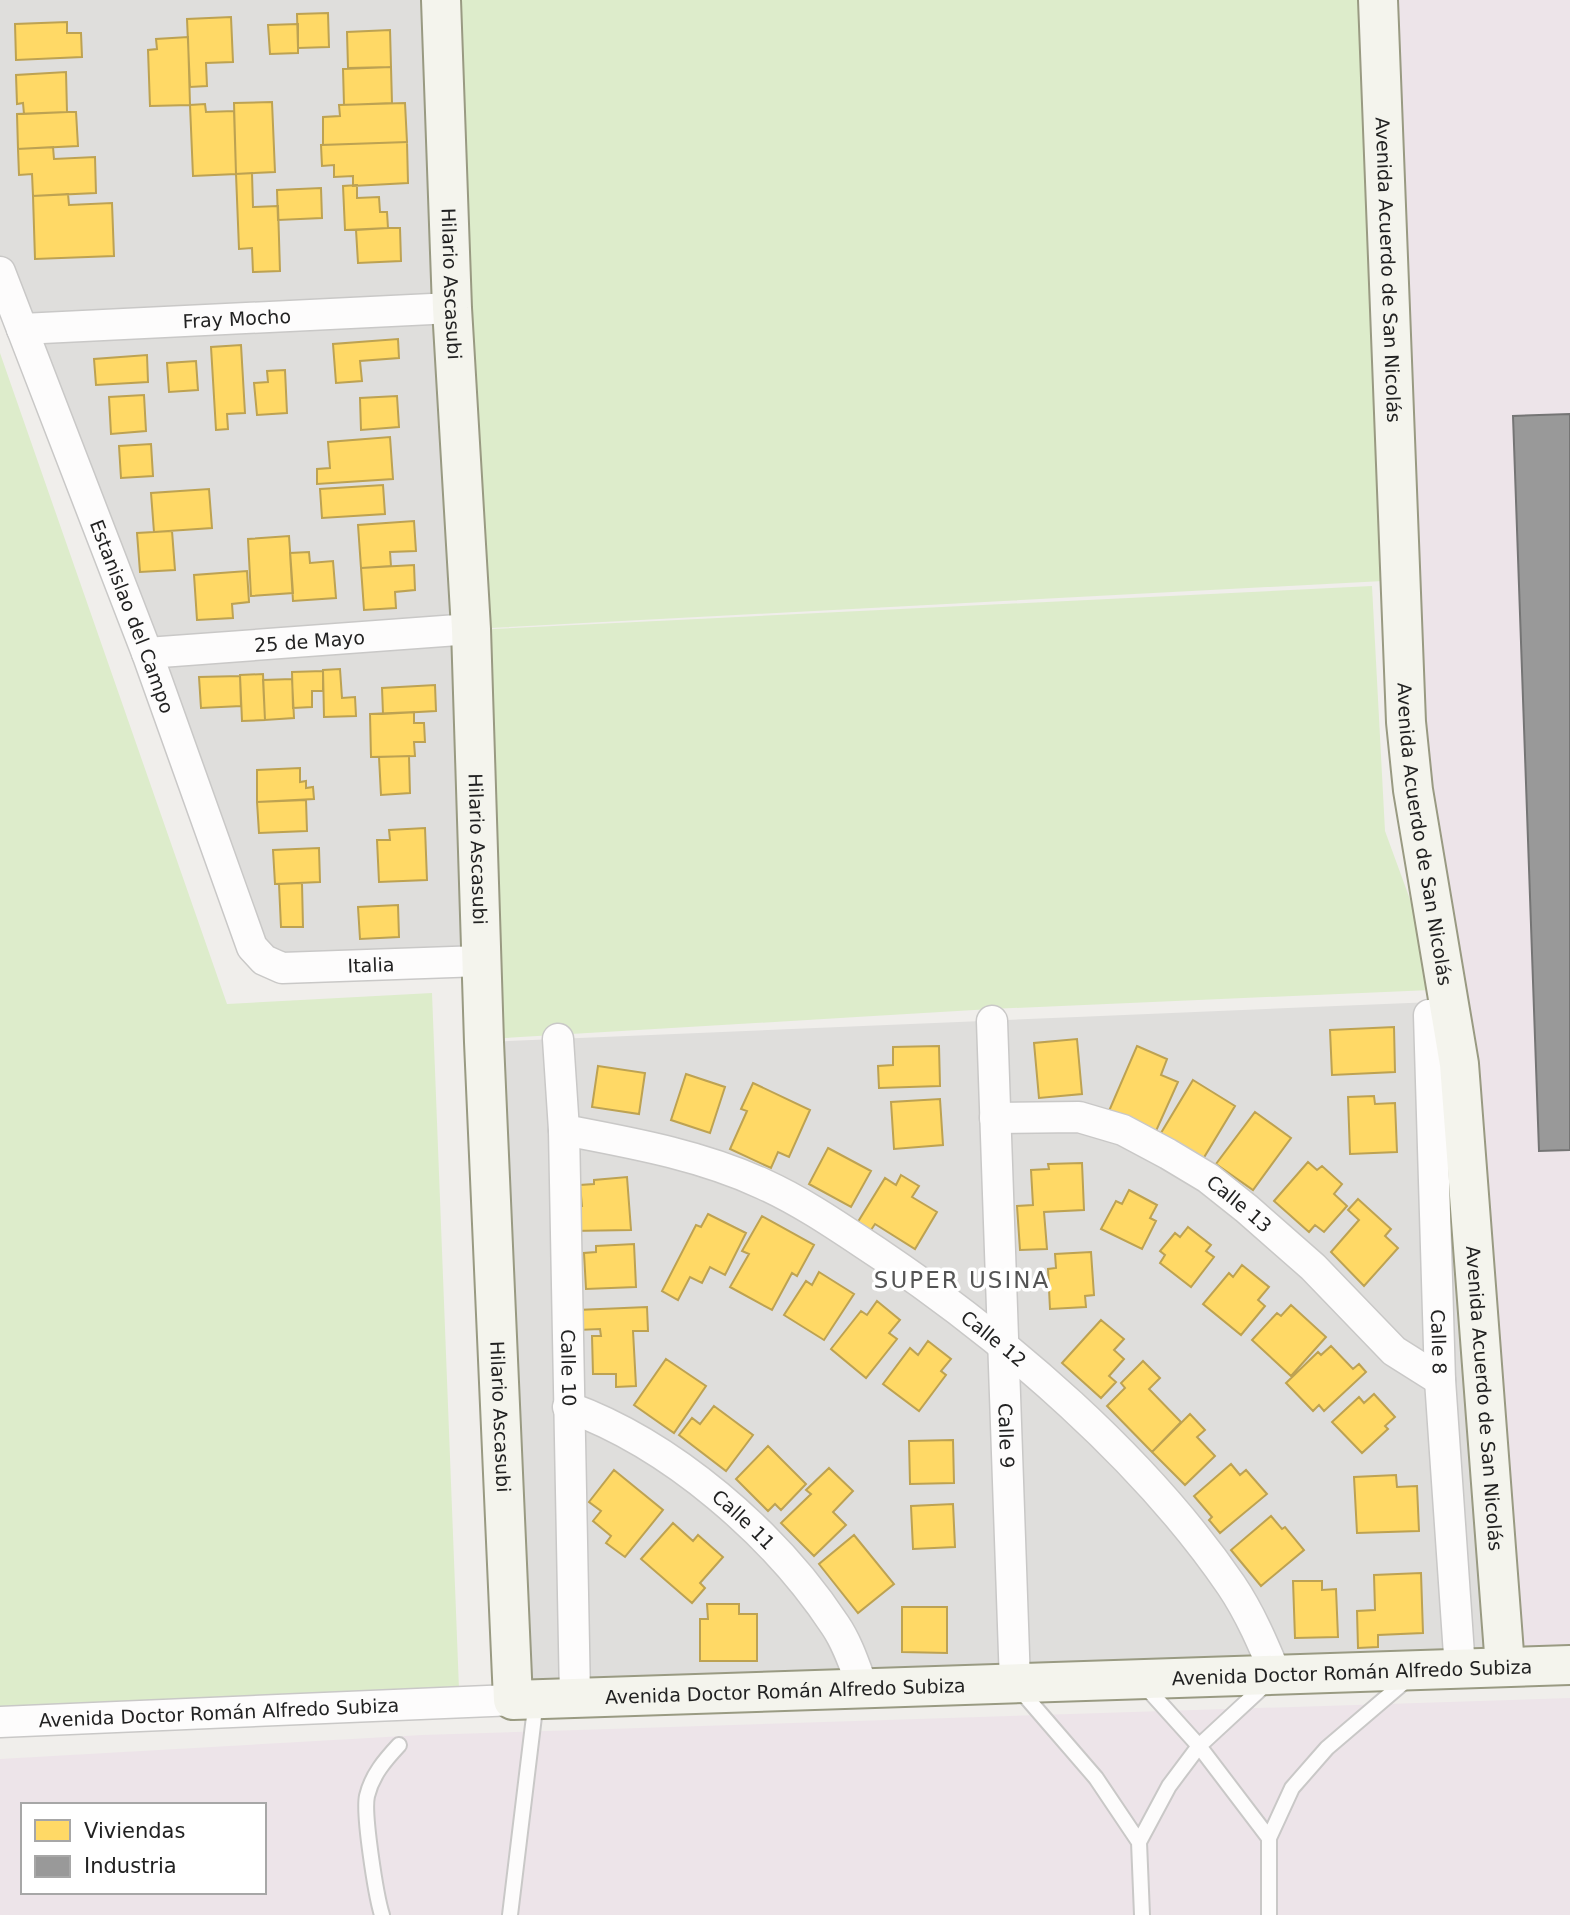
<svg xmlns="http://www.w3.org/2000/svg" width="1570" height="1915" font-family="'DejaVu Sans',sans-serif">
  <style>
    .residential { fill: #dfdedc }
    .industrial { fill: #ede4e9; fill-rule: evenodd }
    .grass { fill: #ddeccb }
    .homes { fill: #ffd966; stroke: #bda252; stroke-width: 2 }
    .industry { fill: #999; stroke: #757575; stroke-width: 2 }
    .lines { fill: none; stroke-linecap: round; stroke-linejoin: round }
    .lane-casing { stroke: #c9c8c7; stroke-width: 18 }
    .street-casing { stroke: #c9c8c7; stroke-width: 33 }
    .secondary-casing { stroke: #999a82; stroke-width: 42 }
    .lane { stroke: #fdfcfc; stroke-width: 14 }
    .street { stroke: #fdfcfc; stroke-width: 30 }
    .secondary { stroke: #f4f4ed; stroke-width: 38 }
    .labels { text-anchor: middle; stroke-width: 7; stroke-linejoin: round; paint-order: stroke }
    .street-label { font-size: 19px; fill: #222; stroke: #fff }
    .quarter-label { font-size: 23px; letter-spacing: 2px; fill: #555; stroke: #fff }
  </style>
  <rect width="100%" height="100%" fill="#f0eeeb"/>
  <!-- residential -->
  <path class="residential" d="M0,0H441L481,961L264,960L0,272Z
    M1433,1002L1505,1666L513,1700L484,1042Z"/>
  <!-- industrial -->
  <path class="industrial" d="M1378,0H1570V1665L1505,1666L1413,790Z
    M1570,1698V1915H0V1759L422,1735ZM23,1805H264V1892H23Z"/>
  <!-- grass -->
  <path class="grass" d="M441,0H1378L1402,580L471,629Z
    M0,353L227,1004L432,993L459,1689L0,1708Z
    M1372,586L1385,831L1423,935L1431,990L991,1009L487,1039L472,630Z"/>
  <!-- homes -->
  <path class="homes" d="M328,13L329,47L298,48L297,14Z
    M231,17L233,62L206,63L207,86L190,87L187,19Z
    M67,22V33H81L82,57L16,60L15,24Z
    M298,24V53L270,54L268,25Z
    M390,30L391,67L348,68L347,32Z
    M188,37L190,105L150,106L148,50L157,49L156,39Z
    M391,67L392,103L344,105L343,69Z
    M66,72L67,112L24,114L23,103L17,104L16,75Z
    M272,102L275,172L236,174L234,103Z
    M405,103L407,142L323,145V117L340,116L339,105Z
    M205,104L206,112L234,111L236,174L193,176L190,105Z
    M67,112H76L78,146L18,149L17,114Z
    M407,142L408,183L353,186V176L334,177V165L322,166L321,145Z
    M53,147L54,159L95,157L96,193L33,196L32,174L19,175L18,149Z
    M252,173L253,207L278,206L280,271L253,272L252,248L239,249L236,174Z
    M357,185V198L379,197L380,212H387L388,228L345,230L343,186Z
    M321,188L322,218L278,220L277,190Z
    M68,194L69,205L112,203L114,256L35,259L33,196Z
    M388,228H400L401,261L358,263L356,230Z
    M398,339L399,358L360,361L362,381L336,383L333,344Z
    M241,345L245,413L227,414L228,429L216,430L211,347Z
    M147,355L148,382L96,385L94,359Z
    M196,361L198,390L169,392L167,363Z
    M285,370L287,413L257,415L254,383L268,382L267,371Z
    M144,395L146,431L111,434L109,397Z
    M397,396L399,427L361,430L360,398Z
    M390,437L393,479L317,484V469L330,468L328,442Z
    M151,444L153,476L121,478L119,446Z
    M383,485L385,514L322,518L320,489Z
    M209,489L212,528L154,532L151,493Z
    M414,521L416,551L390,552L391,566L361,568L358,525Z
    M172,531L175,570L140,572L137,533Z
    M289,536L293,593L251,596L248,539Z
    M309,552L310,563L333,561L336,598L293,601L290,553Z
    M414,565L415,590L395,592L396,608L364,610L361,568Z
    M247,571L249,602L232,604L233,618L197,620L194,575Z
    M340,669L342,698L355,697L356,716L324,717L323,670Z
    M323,671V691H312V707L293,708L292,672Z
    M263,674L265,720L242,721L240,675Z
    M240,676L241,706L201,708L199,677Z
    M292,679L294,718L265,720L263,680Z
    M435,685L436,711L383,714L382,688Z
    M414,712V723H424L425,742H414L415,756L371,757L370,714Z
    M409,756L410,793L381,795L379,757Z
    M300,768V782L306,781V788L313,787L314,799L257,802V770Z
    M306,800L307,831L259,833L257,802Z
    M425,828L427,880L379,882L377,840H390L389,830Z
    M319,848L320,882L275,884L273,850Z
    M302,883L303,927H281L279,884Z
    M398,905L399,937L360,939L358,907Z
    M1394,1027L1395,1072L1332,1075L1330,1030Z
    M1077,1039L1082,1094L1039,1098L1034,1043Z
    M939,1046L940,1086L879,1088L878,1066L893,1065V1047Z
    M1137,1046L1167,1059L1161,1075L1178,1082L1156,1131L1109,1111Z
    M598,1066L645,1073L639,1114L592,1107Z
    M686,1074L725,1087L710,1133L671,1120Z
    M1193,1080L1235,1106L1203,1159L1161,1133Z
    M753,1083L810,1110L789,1157L778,1152L771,1168L730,1149L747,1111L741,1109Z
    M1374,1096L1375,1104L1395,1103L1397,1152L1350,1154L1348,1097Z
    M940,1099L943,1145L894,1149L891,1102Z
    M1255,1112L1291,1138L1253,1190L1216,1164Z
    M828,1148L871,1171L851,1207L809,1184Z
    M1308,1162L1317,1170L1322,1166L1342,1184L1334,1194L1347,1206L1324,1232L1315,1225L1309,1232L1274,1201Z
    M1082,1163L1084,1210L1044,1212L1047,1249L1020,1250L1017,1206L1033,1205L1031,1170L1049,1169L1048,1164Z
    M901,1175L919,1186L912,1197L937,1212L915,1249L875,1224L869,1233L856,1225L885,1178L896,1185Z
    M627,1177L631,1230L571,1231L577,1206H582L580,1185L594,1184V1180Z
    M1129,1190L1157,1205L1150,1218L1156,1221L1142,1249L1101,1229L1116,1201L1122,1204Z
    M1358,1199L1391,1229L1385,1236L1398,1248L1364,1286L1331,1252L1359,1220L1348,1210Z
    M708,1214L746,1233L725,1275L710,1267L702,1283L690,1277L678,1300L662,1291L696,1225L701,1227Z
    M762,1216L814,1245L797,1276L792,1273L772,1310L730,1287L749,1254L742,1251Z
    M1188,1227L1211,1245L1206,1251L1214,1257L1191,1287L1160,1263L1165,1255L1160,1251L1175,1233L1180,1237Z
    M634,1244L636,1287L586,1289L584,1253L596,1252V1246Z
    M1091,1252L1094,1295L1085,1296L1086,1307L1050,1309L1048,1269L1056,1268L1055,1254Z
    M1242,1265L1269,1287L1258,1300L1265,1306L1241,1335L1203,1304L1229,1273L1233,1277Z
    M819,1272L854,1294L824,1340L784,1315L806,1281L812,1285Z
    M877,1301L900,1320L889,1333L897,1339L866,1378L831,1349L861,1311L867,1315Z
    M1291,1305L1326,1337L1291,1376L1252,1340L1277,1313L1281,1316Z
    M647,1307L648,1331H633L636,1386L616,1387V1374H593L592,1336H601L600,1329L578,1330L577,1310Z
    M1101,1320L1124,1339L1114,1350L1124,1359L1109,1376L1116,1382L1101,1398L1062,1363Z
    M928,1341L951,1359L941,1371L946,1375L919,1411L883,1384L910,1348L918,1355Z
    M1331,1346L1353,1369L1359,1364L1366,1372L1324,1411L1319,1405L1313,1411L1286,1383L1318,1352L1321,1355Z
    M666,1359L706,1386L674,1433L634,1405Z
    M1143,1361L1160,1378L1149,1389L1181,1422L1152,1452L1107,1406L1125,1388L1121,1383Z
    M1374,1394L1395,1417L1385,1426L1388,1429L1362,1453L1332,1422L1359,1397L1364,1403Z
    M714,1406L753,1435L726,1471L679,1435L692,1418L700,1424Z
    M1190,1414L1205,1430L1197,1437L1215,1456L1185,1485L1152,1452Z
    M953,1440L954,1483L910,1484L909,1441Z
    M768,1446L806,1484L781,1510L775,1504L768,1511L736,1479Z
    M1231,1464L1240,1475L1246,1470L1267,1494L1220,1533L1209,1520L1212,1517L1194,1496Z
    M829,1468L853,1491L833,1512L846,1525L814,1556L781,1523L811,1494L806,1490Z
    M614,1470L663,1510L625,1557L606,1543L611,1536L593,1521L601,1511L589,1502Z
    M1396,1475L1397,1487L1417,1486L1419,1531L1357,1533L1354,1477Z
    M953,1504L955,1547L913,1549L911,1506Z
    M1271,1516L1282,1529L1285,1527L1304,1550L1261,1586L1231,1550Z
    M673,1523L693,1541L698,1535L723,1557L700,1583L705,1588L692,1603L641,1559Z
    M854,1535L894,1584L858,1613L819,1564Z
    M1421,1573L1423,1633L1378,1635V1647L1358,1648L1357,1611L1375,1610L1374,1575Z
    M1293,1581H1322V1590L1336,1589L1338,1637L1295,1638Z
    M707,1604H739V1614H757V1661H700V1619H708Z
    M902,1607H947V1653L902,1652Z"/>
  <!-- industry -->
  <path class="industry" d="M1570,414V1150L1539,1151L1513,416Z"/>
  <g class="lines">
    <defs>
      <path id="lane" d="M1144,1685L1199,1746L1269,1838
        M1020,1690L1096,1778L1139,1842L1169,1786L1199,1746L1267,1683
        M1139,1842L1142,1915
        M382,1915C376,1896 363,1814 367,1796C372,1775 385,1760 399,1745
        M510,1915L536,1700
        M1269,1915V1838L1292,1788L1327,1748L1409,1678"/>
      <g id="street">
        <path id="s1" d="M0,272L147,653L252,947L264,960L282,968L481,961"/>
        <path id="s2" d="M22,329L452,308"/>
        <path id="s3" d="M147,653L471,629"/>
        <path id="s4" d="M1429,1015L1440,1380L1460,1669"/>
        <path id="s5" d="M992,1021L1015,1683"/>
        <path id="s6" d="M558,1039L564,1130L575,1697"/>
        <path id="s7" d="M995,1118L1079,1117L1123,1130L1168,1154L1208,1178L1247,1209L1313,1267L1394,1351L1440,1380"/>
        <path id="s8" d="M564,1130C632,1143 700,1155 763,1184C805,1203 843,1230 881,1255C1007,1340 1145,1459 1231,1585C1250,1613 1263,1644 1276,1675"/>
        <path id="s9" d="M568,1407C671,1444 775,1534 835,1625C848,1644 855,1667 863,1688"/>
        <path id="s10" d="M0,1722L513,1700"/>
      </g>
      <g id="secondary">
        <path id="s11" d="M441,0L452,308L471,629L484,1042L513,1700L1570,1665"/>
        <path id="s12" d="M1378,0L1406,722L1413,790L1459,1064L1505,1666"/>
      </g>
    </defs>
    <!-- lane casing -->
    <use href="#lane" class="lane-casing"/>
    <!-- street casing -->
    <use href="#street" class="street-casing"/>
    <!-- secondary casing -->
    <use href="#secondary" class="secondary-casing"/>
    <!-- lane -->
    <use href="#lane" class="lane"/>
    <!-- street -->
    <use href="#street" class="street"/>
    <!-- secondary -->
    <use href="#secondary" class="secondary"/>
  </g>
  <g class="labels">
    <!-- street labels -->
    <g class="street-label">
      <text dy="7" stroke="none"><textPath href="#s12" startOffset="270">Avenida Acuerdo de San Nicolás</textPath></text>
      <text dy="7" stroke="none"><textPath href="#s11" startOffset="284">Hilario Ascasubi</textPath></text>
      <text dy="7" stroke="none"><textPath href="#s2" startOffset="215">Fray Mocho</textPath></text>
      <text dy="7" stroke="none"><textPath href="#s1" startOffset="369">Estanislao del Campo</textPath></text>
      <text dy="7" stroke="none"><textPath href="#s3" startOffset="163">25 de Mayo</textPath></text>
      <text dy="7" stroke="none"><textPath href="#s12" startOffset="836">Avenida Acuerdo de San Nicolás</textPath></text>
      <text dy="7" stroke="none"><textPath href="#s11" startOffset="850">Hilario Ascasubi</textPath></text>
      <text dy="7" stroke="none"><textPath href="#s1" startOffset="847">Italia</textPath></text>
      <text dy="7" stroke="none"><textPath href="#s7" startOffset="268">Calle 13</textPath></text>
      <text dy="7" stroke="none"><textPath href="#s8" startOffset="485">Calle 12</textPath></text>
      <text dy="7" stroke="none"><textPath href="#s4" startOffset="327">Calle 8</textPath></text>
      <text dy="7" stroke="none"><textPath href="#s6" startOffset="329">Calle 10</textPath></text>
      <text dy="7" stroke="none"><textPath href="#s12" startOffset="1404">Avenida Acuerdo de San Nicolás</textPath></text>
      <text dy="7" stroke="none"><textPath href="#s11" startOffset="1418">Hilario Ascasubi</textPath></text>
      <text dy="7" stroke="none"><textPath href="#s5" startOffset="415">Calle 9</textPath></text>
      <text dy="7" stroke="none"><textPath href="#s9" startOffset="210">Calle 11</textPath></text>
      <text dy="7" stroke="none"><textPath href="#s11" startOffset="2541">Avenida Doctor Román Alfredo Subiza</textPath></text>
      <text dy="7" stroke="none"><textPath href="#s11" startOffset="1974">Avenida Doctor Román Alfredo Subiza</textPath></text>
      <text dy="7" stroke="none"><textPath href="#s10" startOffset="219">Avenida Doctor Román Alfredo Subiza</textPath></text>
    </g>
    <!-- quarter labels -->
    <g class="quarter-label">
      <text x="962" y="1288">SUPER USINA</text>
    </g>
  </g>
  <!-- legend -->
  <rect x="21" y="1803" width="245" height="91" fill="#ffffff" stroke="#a7a7a7" stroke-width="2"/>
  <rect x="35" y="1820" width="35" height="21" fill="#ffd966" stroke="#a7a7a7" stroke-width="2"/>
  <text x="84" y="1838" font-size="21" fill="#222222">Viviendas</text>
  <rect x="35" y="1856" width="35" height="21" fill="#999999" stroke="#a7a7a7" stroke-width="2"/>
  <text x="84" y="1873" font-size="21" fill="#222222">Industria</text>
</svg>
